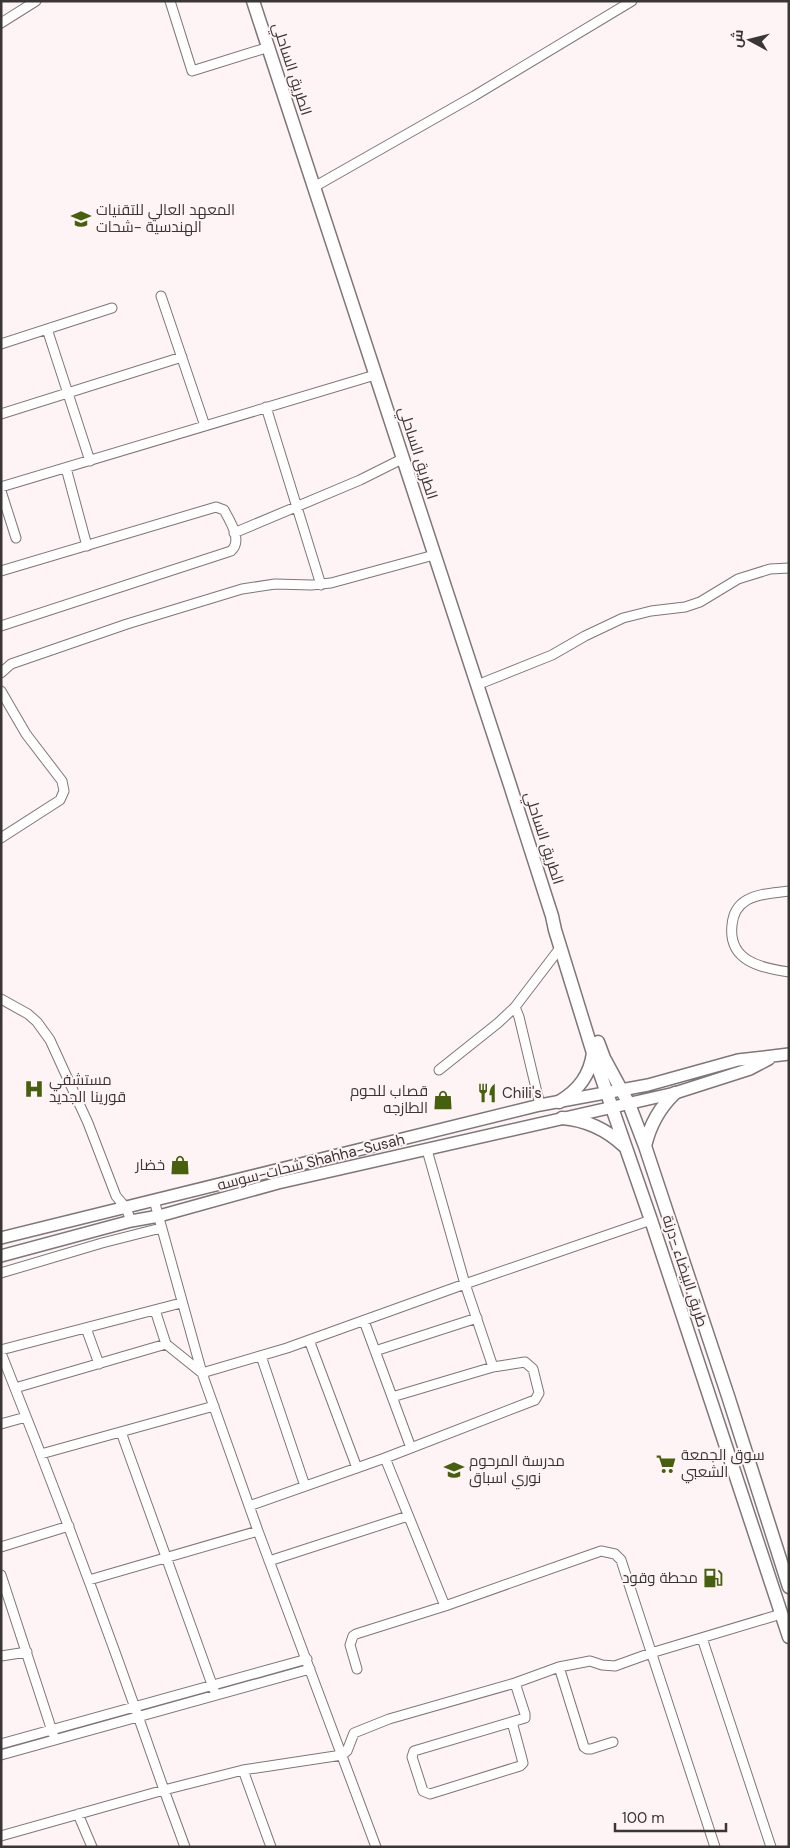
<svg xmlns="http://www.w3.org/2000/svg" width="790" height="1848" font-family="'DM Sans',Cairo,sans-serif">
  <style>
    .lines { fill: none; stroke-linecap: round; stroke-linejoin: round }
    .minor-casing { stroke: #7f7678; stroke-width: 11 }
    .major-casing { stroke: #7f7678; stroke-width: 14 }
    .highway-casing { stroke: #7f7678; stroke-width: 15 }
    .minor { stroke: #fff; stroke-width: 9 }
    .major { stroke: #fff; stroke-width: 11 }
    .highway { stroke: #fff; stroke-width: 12 }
    .labels { text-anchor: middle; stroke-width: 4; stroke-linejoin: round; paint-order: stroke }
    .street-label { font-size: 15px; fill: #3a3636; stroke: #fef3f5 }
    .poi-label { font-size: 15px; fill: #3a3636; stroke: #fef3f5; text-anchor: start }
  </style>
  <rect width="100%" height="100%" fill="#fef3f5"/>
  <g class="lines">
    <defs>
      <path id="minor" d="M170,1L192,71L269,47
        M1,23L36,1
        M314,187L474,96L632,1
        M161,296L205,426
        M47,329L90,461
        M1,344L112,308
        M266,407L321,585
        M1,414L182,357
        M66,468L87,546
        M1,487L375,375
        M1,491L16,538
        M234,533L360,480L402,459
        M1,571L216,507L224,510C230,521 243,541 231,551L1,626
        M1,673L11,664L127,624L242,589L275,584L311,585L331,583L434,555
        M477,685L552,655L585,636L623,618L651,611L685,607L700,602L738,579L770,569L789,568
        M1,691L26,734L62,781L64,791L60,800L1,838
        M789,891C775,893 759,893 747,900C738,905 733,914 732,925C728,960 759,968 789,972
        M1,999L28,1014L37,1022L50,1040L88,1123L116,1196L126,1208L131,1221
        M515,1007L560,948
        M439,1070L498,1023L515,1007L519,1017L540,1105
        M427,1150L465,1284L493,1367
        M154,1200L202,1373L258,1531L376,1847
        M1,1273L102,1243L161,1228
        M155,1310L166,1344L202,1373L287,1348L465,1284L651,1220
        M364,1321L411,1448
        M86,1328L99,1364
        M309,1340L357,1468
        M1,1350L181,1303
        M375,1351L477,1318
        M1,1353C59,1498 113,1643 164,1790L1,1836
        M261,1356L305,1486
        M15,1388L166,1344
        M1,1424L26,1417
        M121,1432L214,1690
        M41,1454L214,1406
        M385,1458L445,1606
        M249,1506L385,1458L535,1400L539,1393L533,1369L525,1362L493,1367L392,1397
        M1,1547L69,1526
        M269,1561L408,1516
        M1,1575L53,1734
        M89,1580L258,1531
        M702,1638L771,1847
        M1,1656L27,1652
        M559,1667L584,1747L587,1749H591L613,1742
        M357,1669L350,1645L353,1636L356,1634L445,1606L601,1551L615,1554L621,1560L715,1847
        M512,1722L522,1759L523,1763L520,1766L430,1794L423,1791L412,1757L414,1751L525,1718V1714L515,1683
        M1,1744L307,1659
        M1,1755L310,1669
        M243,1770L271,1847
        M78,1814L92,1847
        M185,1847L164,1790L243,1770L342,1755L347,1751L354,1733L389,1719L515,1683L559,1667L590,1661L602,1665L615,1666L651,1653L781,1614"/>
      <path id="major" d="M1,1238L540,1105L648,1085L738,1060L789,1054
        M1,1256L131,1221L159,1216L278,1183L675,1093L750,1069L769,1059"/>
      <path id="highway" d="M253,1L510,785L552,916L555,930L593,1053L651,1220L789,1637
        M598,1042L604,1058L629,1104L645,1146L728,1396L789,1587
        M559,1102C579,1090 590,1075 593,1053
        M562,1118C587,1120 606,1129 624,1146
        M645,1146C650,1125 659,1108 675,1093"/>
    </defs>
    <!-- minor casing -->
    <use href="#minor" class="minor-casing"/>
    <!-- major casing -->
    <use href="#major" class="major-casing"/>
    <!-- highway casing -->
    <use href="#highway" class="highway-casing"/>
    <!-- minor -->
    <use href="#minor" class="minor"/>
    <!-- major -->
    <use href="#major" class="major"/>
    <!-- highway -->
    <use href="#highway" class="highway"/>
  </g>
  <!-- icons -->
  <defs>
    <symbol id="university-bare" viewBox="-9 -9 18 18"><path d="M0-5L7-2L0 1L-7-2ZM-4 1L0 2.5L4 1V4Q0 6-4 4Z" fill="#46600e" stroke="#fef3f5" stroke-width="2.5" paint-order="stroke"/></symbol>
    <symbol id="hospital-bare" viewBox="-9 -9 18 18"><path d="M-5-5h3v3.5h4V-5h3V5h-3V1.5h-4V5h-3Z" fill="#46600e" stroke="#fef3f5" stroke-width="2.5" paint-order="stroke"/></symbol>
    <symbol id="restaurant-bare" viewBox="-9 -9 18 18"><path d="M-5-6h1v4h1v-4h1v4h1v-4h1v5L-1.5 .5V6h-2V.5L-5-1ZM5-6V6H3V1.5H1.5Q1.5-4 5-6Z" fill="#46600e" stroke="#fef3f5" stroke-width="2.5" paint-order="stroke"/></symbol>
    <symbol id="shop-bare" viewBox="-9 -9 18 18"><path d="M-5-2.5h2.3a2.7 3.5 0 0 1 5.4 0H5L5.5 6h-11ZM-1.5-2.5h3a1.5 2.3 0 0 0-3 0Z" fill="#46600e" stroke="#fef3f5" stroke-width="2.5" paint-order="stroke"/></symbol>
    <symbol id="supermarket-bare" viewBox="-9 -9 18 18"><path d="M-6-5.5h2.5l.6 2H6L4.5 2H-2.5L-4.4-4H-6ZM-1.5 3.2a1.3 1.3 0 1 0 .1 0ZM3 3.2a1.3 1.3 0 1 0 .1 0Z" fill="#46600e" stroke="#fef3f5" stroke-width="2.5" paint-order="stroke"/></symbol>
    <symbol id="school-bare" viewBox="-9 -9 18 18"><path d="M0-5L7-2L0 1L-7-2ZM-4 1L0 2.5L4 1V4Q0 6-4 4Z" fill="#46600e" stroke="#fef3f5" stroke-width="2.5" paint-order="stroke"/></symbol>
    <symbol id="fuel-bare" viewBox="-9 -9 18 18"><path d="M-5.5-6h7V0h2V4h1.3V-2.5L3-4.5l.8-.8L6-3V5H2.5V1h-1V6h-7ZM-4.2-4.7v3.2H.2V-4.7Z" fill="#46600e" stroke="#fef3f5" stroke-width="2.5" paint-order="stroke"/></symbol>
  </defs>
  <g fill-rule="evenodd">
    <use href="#university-bare" x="67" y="205" width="28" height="28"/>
    <use href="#hospital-bare" x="20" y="1075" width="28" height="28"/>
    <use href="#restaurant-bare" x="473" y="1079" width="28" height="28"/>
    <use href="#shop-bare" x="429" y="1086" width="28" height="28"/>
    <use href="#shop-bare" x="166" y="1151" width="28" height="28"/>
    <use href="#supermarket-bare" x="652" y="1450" width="28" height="28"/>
    <use href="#school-bare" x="440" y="1456" width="28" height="28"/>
    <use href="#fuel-bare" x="699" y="1564" width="28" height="28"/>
  </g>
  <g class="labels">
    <!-- street labels -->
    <g class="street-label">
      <text transform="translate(292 69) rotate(72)" y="5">الطريق الساحلي</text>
      <text transform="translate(418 453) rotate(72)" y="5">الطريق الساحلي</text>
      <text transform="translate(544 838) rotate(72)" y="5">الطريق الساحلي</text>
      <text transform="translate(311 1162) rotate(-14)" y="5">شحات-سوسه Shahha-Susah</text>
      <text transform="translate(685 1271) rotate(72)" y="5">طريق البيضاء -درنة</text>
    </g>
    <!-- poi labels -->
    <g class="poi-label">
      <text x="96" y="215">المعهد العالي للتقنيات<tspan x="96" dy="17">الهندسية -شحات</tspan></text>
      <text x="49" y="1085">مستشفي<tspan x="49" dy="17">قورينا الجديد</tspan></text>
      <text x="428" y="1096" text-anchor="end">قصاب للحوم<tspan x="428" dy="17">الطازجه</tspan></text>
      <text x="502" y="1098">Chili's</text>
      <text x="165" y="1170" text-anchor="end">خضار</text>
      <text x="681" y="1460">سوق الجمعة<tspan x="681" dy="17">الشعبي</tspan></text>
      <text x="469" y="1466">مدرسة المرحوم<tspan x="469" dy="17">نوري اسباق</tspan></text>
      <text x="698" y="1583" text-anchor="end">محطة وقود</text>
    </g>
  </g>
  <!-- border -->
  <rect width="790" height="1848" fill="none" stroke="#3a3636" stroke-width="5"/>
  <!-- north arrow -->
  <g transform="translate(750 40) rotate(277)" stroke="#fef3f5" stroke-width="4" paint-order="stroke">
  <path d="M0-4L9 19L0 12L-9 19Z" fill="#3a3636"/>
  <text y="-8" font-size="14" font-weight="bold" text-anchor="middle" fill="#3a3636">ش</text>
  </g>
  <!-- scale -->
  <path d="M615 1823v8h111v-8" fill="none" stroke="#3a3636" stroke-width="2.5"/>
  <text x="622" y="1823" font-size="15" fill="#3a3636" stroke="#fef3f5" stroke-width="4" paint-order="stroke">100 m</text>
</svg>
